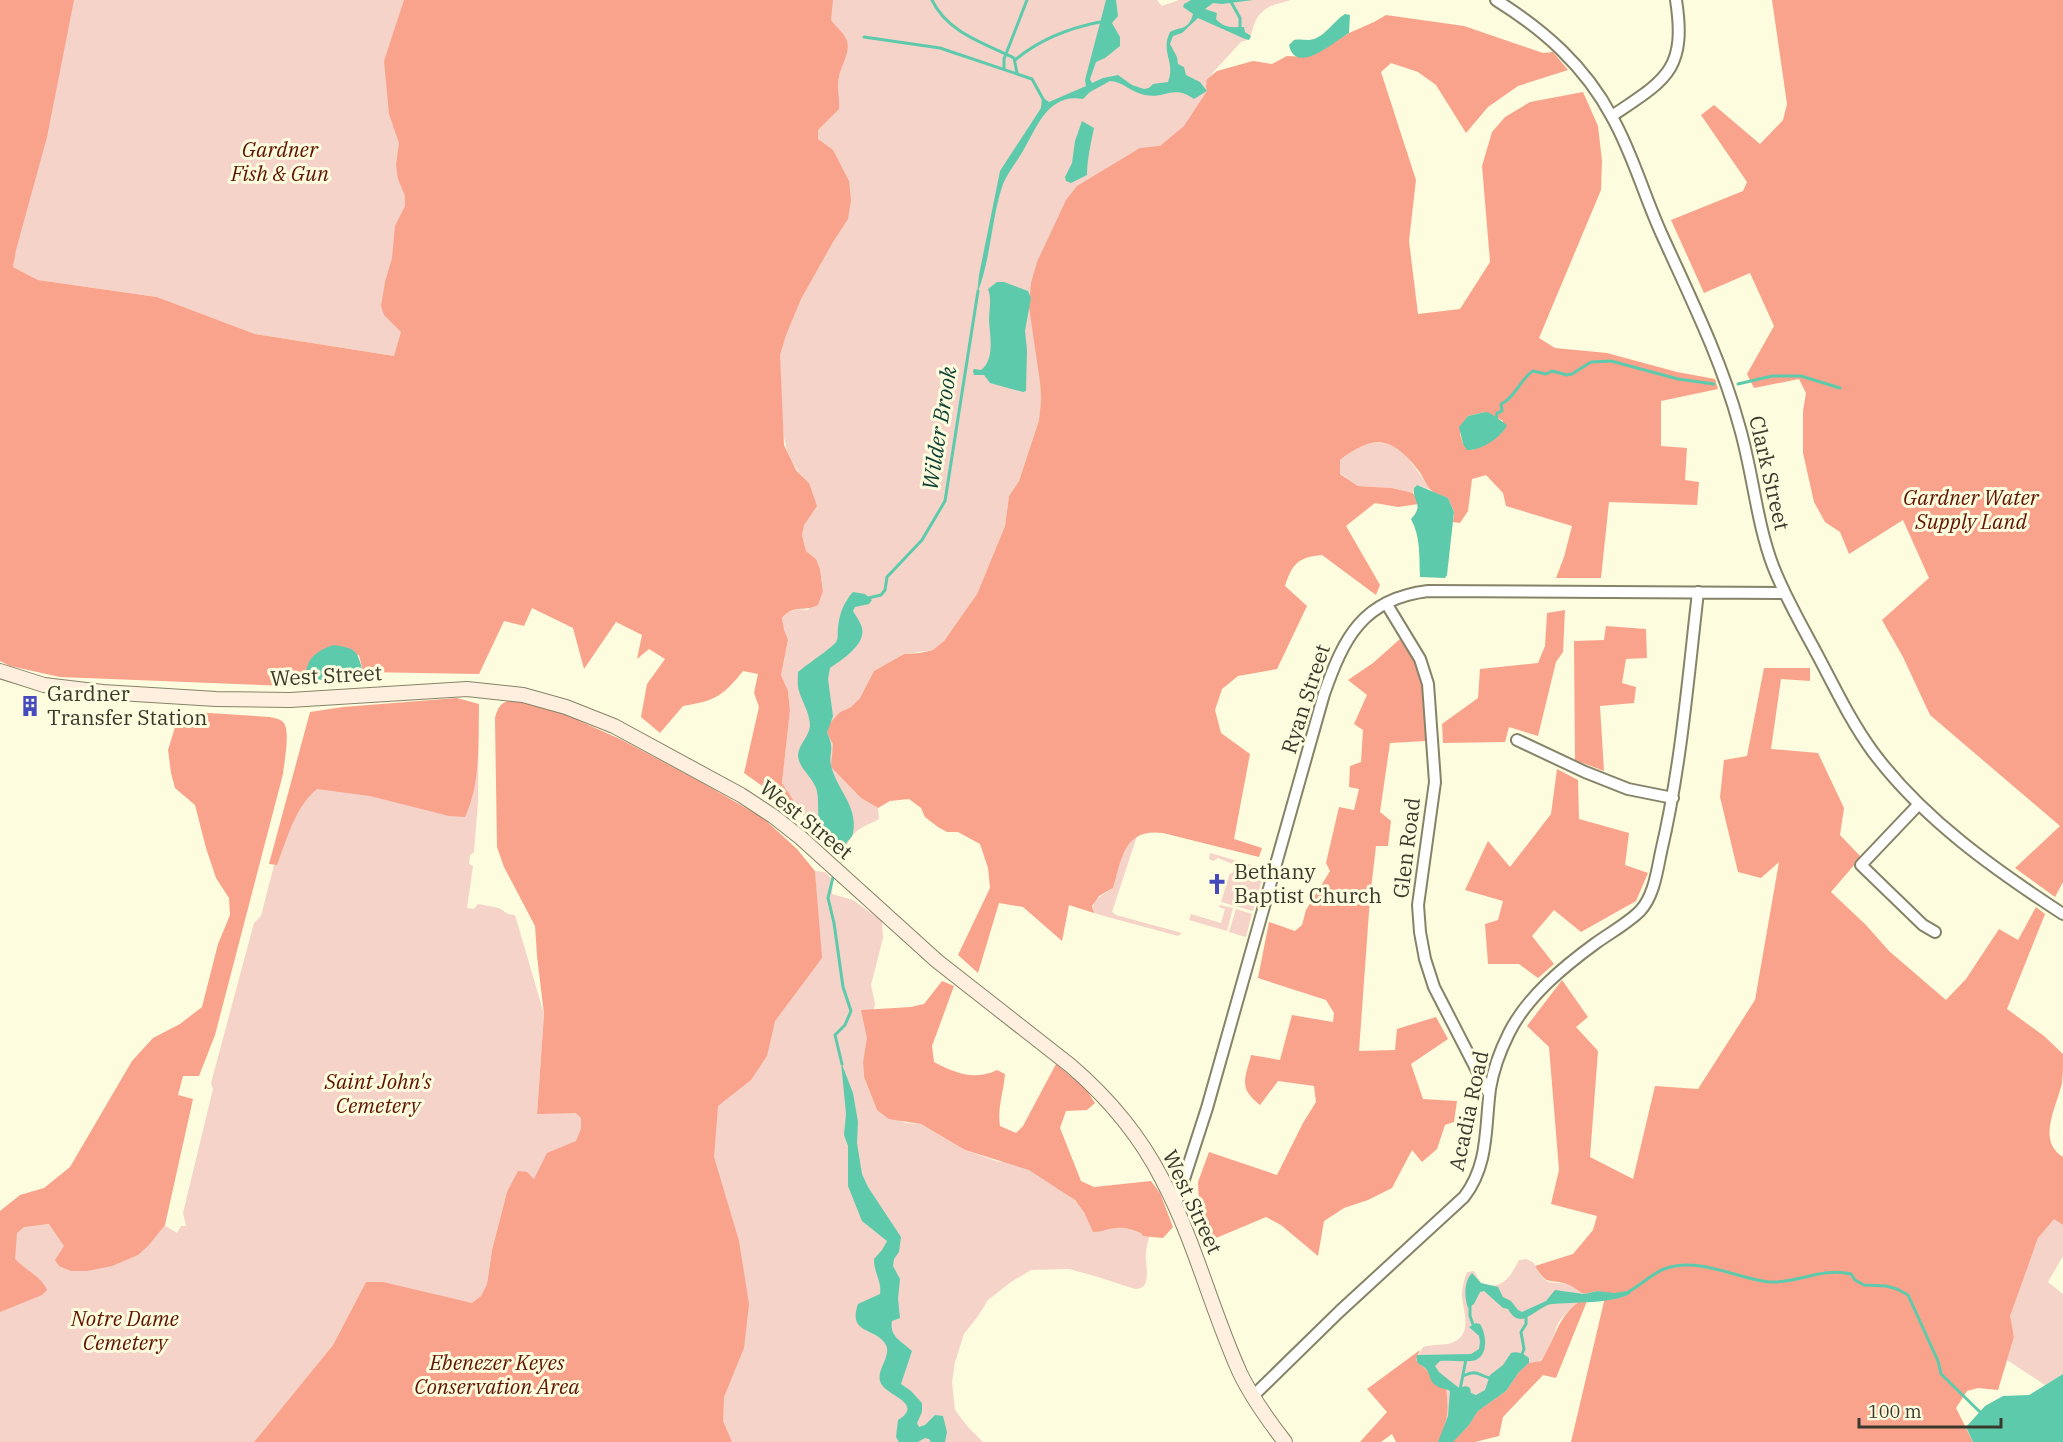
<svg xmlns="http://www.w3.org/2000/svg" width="2063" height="1442" font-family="'IBM Plex Serif',serif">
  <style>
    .green { fill: #f5d3c9 }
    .forest { fill: #faa38c; fill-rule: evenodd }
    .water { fill: #5ecaac }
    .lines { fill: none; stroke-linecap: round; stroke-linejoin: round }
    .stream { stroke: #5ecaac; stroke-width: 3 }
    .street-casing { stroke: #858368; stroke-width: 14 }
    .secondary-casing { stroke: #858368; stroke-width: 16 }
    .street { stroke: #fff; stroke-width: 10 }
    .secondary { stroke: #feefde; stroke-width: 14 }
    .labels { text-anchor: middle; stroke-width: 6; stroke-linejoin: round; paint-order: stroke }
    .park-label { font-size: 21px; font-style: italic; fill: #5f1400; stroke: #fefcde }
    .street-label { font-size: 21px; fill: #3a392d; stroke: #fefcde }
    .poi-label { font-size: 21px; fill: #3a392d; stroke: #fefcde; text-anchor: start }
    .water-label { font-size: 22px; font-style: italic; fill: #114135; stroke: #fefcde }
  </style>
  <rect width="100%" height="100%" fill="#fefcde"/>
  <!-- green -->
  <path class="green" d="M38,0H1157L1162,6L1179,0H1290C1284,3 1277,3 1271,6C1255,14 1254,24 1250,39L1241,42L1207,79V91L1040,382L1041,400L1039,420L1019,481L1009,496L1005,526L977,594L944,641L933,650L904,654L874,671L860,698L851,707L840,712L836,772L861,798L878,808L879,819C873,823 867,824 861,828C848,836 845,849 842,863L836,855V848L816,833L789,795L782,783L790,710L788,691L781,675L788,641L783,630L782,618C791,608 796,609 808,610L823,591L820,569L816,559L806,551L802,535L809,483C785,459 784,444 782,411L394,356L255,334L157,297L38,280L13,267Z
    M1369,442L1392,444L1405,454L1431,490L1417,485L1414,488L1413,493L1392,488L1358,486L1340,473V460L1356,448Z
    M479,704L478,802L474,852L470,855L469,864L473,866L467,908L474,909L478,904L499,908L508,914L515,915L544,1014L537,1113L595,1111L593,1133L534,1179L507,1192L492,1250L487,1284L481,1296L472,1303L366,1282L333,1345L254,1442H0V1232L15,1227L63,1223L143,1212L177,1233L181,1226H186L183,1213L213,1089L211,1083L254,923L261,916L313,713Z
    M1137,836L1112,912L1116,915L1182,933L1178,936L1104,916L1094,913L1092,910L1095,900L1113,888C1118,873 1121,843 1137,836Z
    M1210,853L1265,869L1253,911L1221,902L1230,873L1232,874L1235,865L1218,858L1213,861L1209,859Z
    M815,871L825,872L833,880L832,894L853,900L882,921L883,938L871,985L875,1004L863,1062L864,1077L877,1110L906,1123L921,1124L965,1150L996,1161L1003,1162L1028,1156L1077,1203L1152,1227C1150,1235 1147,1243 1146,1252C1144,1264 1154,1289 1135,1289L1095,1276L1069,1269L1031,1270L1011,1282L988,1300L978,1316L964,1334L955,1362L952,1382L955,1410L968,1427L983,1442H300L675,1146L817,899Z
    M1220,905L1233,908L1227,931L1189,920L1191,914L1221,923L1225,909L1219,907Z
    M1236,909L1252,914L1246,937L1229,932Z
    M2054,1218L2063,1225V1256L2048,1282L2063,1294V1374L2045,1385L2007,1360L2014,1337L2009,1316L2038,1238Z
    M1526,1259L1533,1262L1541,1276L1548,1282L1569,1284L1582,1293L1580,1301C1573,1307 1564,1314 1559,1322C1551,1337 1551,1357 1534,1364L1452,1442H1446V1389L1416,1360L1423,1347C1433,1344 1447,1346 1456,1341C1472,1331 1463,1310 1462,1296C1462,1288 1464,1279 1467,1272L1474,1271L1481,1283C1502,1292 1511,1276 1519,1260Z"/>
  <!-- forest -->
  <path class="forest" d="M0,0H74L47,137L16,250L13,267L38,280L157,297L255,334L394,356L401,332L384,315L381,306L385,282L392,258L395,226L405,206V196L398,179L396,165L399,143L389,114L384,61L404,0H833L831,20C835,26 844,33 846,39C852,50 841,65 839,76C836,87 840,98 839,109L818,130V139L833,150L849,181L851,200L848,219L833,242L801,299L786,335L780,355L784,445L796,470L809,483L817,506L804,525L802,535L806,551L816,559L820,569L823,591L818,605C802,613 795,603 782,618L784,630L788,640L781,675L788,691L790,710L782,783L802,814L744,773L759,707L754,693L758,674L743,671C723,696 715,701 683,706L660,733L641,717L647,684L665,659L649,649L637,659L642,635L616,622L584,669L573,628L532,608L524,626L504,621L479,674L363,672L359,655L306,676L310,680L288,686L60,677L10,666L0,661Z
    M1772,0H2063V882L2055,897L2015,868L2060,826L1930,715L1903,657L1882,620L1929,578L1903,520L1849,554L1840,532L1825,522L1814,502L1803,453V411L1806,393L1799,379L1754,388L1747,374L1774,326L1750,273L1704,293L1671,220L1743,191L1747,182L1701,115L1714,105L1760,144L1783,120L1787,104Z
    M1386,15L1464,26L1543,53L1553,52L1568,70L1518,86L1488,107L1466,133L1436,85L1418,72L1391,63L1381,72L1416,180L1409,241L1418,314L1460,309L1490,262L1482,166L1492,132L1505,117L1530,102L1583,92L1598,126L1602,161L1601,190L1539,338L1555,348L1607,353L1677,372L1715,379L1718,389L1661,401V446L1687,448L1685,480L1699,482L1697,505L1609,502L1601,578H1556L1564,557L1572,526L1506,506L1503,493L1486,475L1472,479L1468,511L1460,523L1453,522L1454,512L1448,498C1443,496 1435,494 1431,490C1426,485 1423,476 1418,470C1393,437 1374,433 1340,460V474L1358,486L1392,488L1413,493L1419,504L1398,507L1375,503L1346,526L1380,585L1376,595L1322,555C1298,557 1292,564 1285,586L1307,606L1277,669L1238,676L1222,689L1215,710L1221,733L1250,754L1234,839L1262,848L1259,857L1163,833C1123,828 1122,859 1113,888L1099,896L1092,906L1094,913L1069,905L1062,941L1023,907L999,903L978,973L958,955L990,888L988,868L980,844L958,832H947L938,827L925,817L921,808L909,799L890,801L878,808L861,798L831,767L833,744L827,733L830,723L840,712L851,707L860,698L874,671L904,654L920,653L933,650L944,641L977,594L1005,526L1009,496L1019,481L1039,420L1041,400L1040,382L1029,307L1031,283L1037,262L1066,200L1077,186L1140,148L1160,146L1184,126L1207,91L1206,87L1207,79L1217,71L1253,61L1272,64L1287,56L1307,57L1349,33L1374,22ZM1485,412L1503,421L1494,439L1472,450L1463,444L1460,434L1468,416Z
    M1565,610L1563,652L1556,662L1538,736L1509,727L1505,742L1443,743L1442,724L1478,698L1480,669L1538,663L1545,646L1547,613Z
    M1606,626L1646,629L1647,658L1626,659L1622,683L1636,687L1634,703L1600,706L1604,771L1575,760L1574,641L1604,640Z
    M1400,639L1416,662L1422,684L1426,741L1390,743L1380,812L1391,821L1388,846H1376L1370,898L1359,1051L1395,1050L1397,1029L1436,1017L1448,1039L1411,1064L1423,1099L1457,1101L1454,1122L1445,1125L1437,1149L1422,1162L1412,1150L1392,1188L1368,1200L1344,1208L1324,1221L1318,1256L1281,1225L1266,1217L1209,1241L1199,1208L1198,1182L1209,1152L1277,1175L1303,1123L1316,1102L1314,1086L1278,1081L1260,1105C1238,1088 1245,1079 1251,1055L1280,1060L1292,1015L1333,1022L1334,1013L1326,1000L1258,978L1269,922L1295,931L1302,925L1306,910L1330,871L1326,863L1339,807L1354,810L1359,789L1349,787L1350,766L1361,762L1363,730L1354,724L1367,695L1348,680L1373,663Z
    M1764,668H1810V681L1781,679L1771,749L1818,753L1844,808L1840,835L1861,857L1831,892L1866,925L1889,951L1946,1000L1966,979L1999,929L2018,940L2036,907L2045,914L2007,1009L2044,1036L2063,1054C2063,1064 2063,1074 2062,1083C2057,1106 2036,1141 2063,1157V1225L2054,1219L2038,1238L2010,1316L2014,1337L1998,1390L1978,1388L1967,1391L1956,1408L1973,1442H1571L1606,1293L1597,1291L1584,1294C1578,1291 1573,1286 1567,1284C1548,1278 1548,1287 1535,1266L1573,1254L1593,1230L1597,1216L1551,1204L1559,1170L1549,1047L1527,1026L1562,980L1588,1017L1576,1027L1598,1051L1590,1157L1633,1179L1655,1086L1698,1089L1755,1000L1779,862L1761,878L1738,872L1720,797L1724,760L1747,756Z
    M457,698L479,704C478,741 481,783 465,817L449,816L370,796L317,789C295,807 287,839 277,865L269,864L310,712L343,707Z
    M518,700L562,713L622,740L701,782L763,818L797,849L815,871L822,958L775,1021L767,1056L751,1080L718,1106L714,1157L739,1241L749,1304L744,1348L724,1397L723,1421L732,1442H254L333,1345L366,1282H383L472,1303L481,1296L487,1284L492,1250L507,1192L518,1171L527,1172L534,1179L547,1153L576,1141L581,1129V1118L576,1113L537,1114L544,1014L537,956L535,926L504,867L497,847L495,718C499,703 503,701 518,700Z
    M193,712L270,717C274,718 280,719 283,722C291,730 284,763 283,774L215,1035L199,1076H183L178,1095L193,1099L165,1225L148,1246L138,1255L112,1266L87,1271H71L59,1266L55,1260L64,1246L49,1224L24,1227L17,1233L15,1259C25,1270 41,1276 47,1290L42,1295L0,1312V1211L20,1195L44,1188L70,1167L132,1061L153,1038L180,1024L202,1007L218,944L230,915L229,898L216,878L206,848L195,805L175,788L171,773L168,750L176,724L182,714Z
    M1557,769L1578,780L1579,819L1629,833L1625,865L1648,873L1636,901L1581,932L1554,910L1532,936L1554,964L1538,978L1519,964H1488L1485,924L1498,920L1503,901L1465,890L1488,841L1510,867L1551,814Z
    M942,981L954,986L932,1046L934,1062C955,1073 974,1081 997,1070L1005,1074C1004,1091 997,1108 1000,1126L1016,1133L1023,1126L1056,1064L1086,1089L1095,1103L1087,1110L1066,1111L1060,1128L1081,1181L1094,1187L1151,1181L1160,1193L1173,1227L1163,1238L1143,1236L1141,1233C1134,1230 1125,1227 1117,1228C1108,1228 1103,1232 1093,1232L1084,1212L1075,1200L1029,1170L965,1150L921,1124L889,1119L877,1110L864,1077L863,1062L867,1038L861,1010L911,1007L924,1004Z
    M1580,1301H1587L1556,1378L1543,1375L1503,1417L1499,1436L1475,1442H1452L1469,1425L1478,1411L1506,1391L1519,1372L1529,1363L1541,1361C1556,1339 1556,1318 1580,1301Z
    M1420,1350L1416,1360L1446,1389C1449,1407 1448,1425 1438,1442H1396L1392,1434L1381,1442H1360L1387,1412L1367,1389Z"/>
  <!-- water -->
  <path class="water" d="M1106,0H1116L1118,16L1112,23L1120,37V46L1105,58L1096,62L1090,79L1092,83L1103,78L1118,75L1132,85L1144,89L1149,88L1153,84L1168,82C1176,62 1160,52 1170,32C1181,26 1188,31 1193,14L1183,7L1184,4L1191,0H1253L1222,4L1213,3L1205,9L1217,13L1216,19C1225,29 1233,27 1244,27L1245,32L1251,36L1249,40L1245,39L1198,18L1182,33L1173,36L1170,44L1177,57L1178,64L1184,67L1186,75L1200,82L1207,91L1194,99C1173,84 1166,99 1145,95C1132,93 1124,82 1110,81L1090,92L1083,99C1048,93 1037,127 1023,151C1016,163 1007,173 1002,187C991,221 991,259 977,294L979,275L1000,171L1041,108L1042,97L1049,102L1086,86L1085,80Z
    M1345,14L1350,15L1349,33C1336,40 1296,77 1289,45L1294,40C1300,39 1304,40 1309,40C1324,39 1333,21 1345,14Z
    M1082,121L1094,128C1091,143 1087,160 1087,175L1071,183L1066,181L1065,177L1072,163L1075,141Z
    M997,282H1004L1028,291L1031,298L1025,331L1027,350L1026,391L1023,392L990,383L984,375H974L973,371L974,369L981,370C995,360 990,335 989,321C989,309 992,299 988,289Z
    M1485,412L1490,413L1507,425C1502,437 1481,451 1467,450L1463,444L1459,427L1468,416Z
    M1417,485L1448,498L1454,512L1447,575L1445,578L1420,577C1419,558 1421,537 1411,519C1425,504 1412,502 1414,488Z
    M853,592L865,594L872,600L869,604L855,607L853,611C856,616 861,623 862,628C866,645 841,660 830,668L828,679L833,716L827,733C836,750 827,754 832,769C839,792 858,807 853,833C852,839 848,839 846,844C843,850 843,857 842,863C834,852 836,841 829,830L825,832C814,822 821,802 816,788C812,777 799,768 798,756C798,745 809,737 810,726C810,713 802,702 799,691C797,685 798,678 798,672C805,666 834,646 836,642C839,637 837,633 838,628C839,614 844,602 853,592Z
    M333,645C356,648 357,650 363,672L339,680H310L306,676C306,658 317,651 333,645Z
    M841,1062L853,1093L858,1122L857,1143L862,1174L868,1187L901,1237L899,1252L894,1259L893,1266L900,1279L898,1299L900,1318L892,1321C889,1337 902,1341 912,1351L901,1384L911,1391L922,1403V1412L917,1423L919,1427L925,1425L935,1415L943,1416L947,1432L945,1442H931L929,1439L925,1438L918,1442H899L896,1437L898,1420C924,1404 889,1396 882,1385C873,1372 892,1358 886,1345C877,1327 847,1335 858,1304L880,1294C882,1281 874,1274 874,1259L882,1250L887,1241L862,1221L848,1186V1146L844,1135L846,1114Z
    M1472,1273L1481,1283L1498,1287L1503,1297L1511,1301L1518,1310L1522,1312L1546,1301L1555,1290L1584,1294L1597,1291L1614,1293L1628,1291L1631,1293C1616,1304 1571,1302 1552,1304C1536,1306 1521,1333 1508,1309L1503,1308L1484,1291L1480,1292L1474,1304L1468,1308C1464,1297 1464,1281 1472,1273Z
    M1476,1323L1480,1324C1486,1333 1489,1354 1476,1360C1466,1363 1451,1360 1440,1361L1435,1366L1439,1372L1459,1388L1466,1386L1470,1388L1471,1393L1476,1395L1485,1390L1490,1375L1503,1365L1511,1353C1518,1351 1524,1354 1529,1358V1363L1519,1372L1506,1391L1478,1411L1469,1425L1453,1442H1438L1448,1416L1450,1391C1445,1388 1441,1389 1437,1386C1429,1382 1431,1376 1427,1370C1422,1363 1415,1366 1417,1355L1471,1354L1479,1349L1480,1342L1479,1336L1469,1327Z
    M2063,1374V1442H1973L1966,1427L1985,1406L2003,1396L2029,1395Z"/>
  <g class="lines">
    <!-- stream -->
    <path class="stream" d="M932,0C948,33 984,43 1014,58L1017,73
      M1230,0L1240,18V29
      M864,37L940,48L1032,79L1043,99
      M1015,60C1040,39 1069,28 1100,22
      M1004,68V59L1027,0
      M1738,384L1772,376H1801L1840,388
      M1496,421L1497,413L1502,411L1501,404C1514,399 1522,377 1533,371L1546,374L1552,371L1567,375L1572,374L1591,362L1611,361L1678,379L1714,384
      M868,598L881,595L885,590L887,577L922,540L945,501L978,291
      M834,873L828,898L834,923L843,987L851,1011L845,1025L835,1035L842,1064
      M1626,1293C1639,1287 1651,1274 1664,1269C1698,1256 1735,1278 1769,1282C1794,1284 1823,1267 1851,1274L1855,1280L1864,1285L1886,1286L1897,1289L1908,1295L1938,1361L1941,1374L1980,1412H1984
      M1470,1304V1316L1474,1327
      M1521,1357L1524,1349L1521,1332L1526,1324V1315
      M1463,1376C1478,1369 1477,1375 1490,1378
      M1460,1390L1466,1359"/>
    <defs>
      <path id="street" d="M1496,0C1544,30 1585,66 1612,117C1633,154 1644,196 1662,235C1690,297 1721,359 1739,425C1753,472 1756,521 1773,566C1785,597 1802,626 1818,656C1835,688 1851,722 1873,752C1923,819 1994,869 2063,914
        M1612,116C1665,80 1687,71 1676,0
        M1386,603L1420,659L1428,684L1435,782L1418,905L1420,932L1425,959L1434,987L1489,1094
        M1517,740L1585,772L1628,789L1673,798
        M1919,804L1861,865L1923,925L1935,932
        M1175,1207L1207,1108L1324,694C1344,637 1363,599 1428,591L1785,593
        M1253,1396L1340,1311L1464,1197C1489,1165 1485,1127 1490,1089C1493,1070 1500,1051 1509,1033C1527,997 1563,967 1596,943C1610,933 1628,923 1640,911C1654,896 1657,871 1661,852C1681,767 1688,679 1698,592"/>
      <path id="secondary" d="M0,671L44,685L103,692L216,699L290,700L467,689L523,695L566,707L614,726L741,795L773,816L801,838L937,961L1071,1066C1107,1097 1140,1136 1162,1179C1195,1241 1211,1309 1240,1373C1252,1398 1268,1420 1285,1442"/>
    </defs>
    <!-- street casing -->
    <use href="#street" class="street-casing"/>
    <!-- secondary casing -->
    <use href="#secondary" class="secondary-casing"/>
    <!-- street -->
    <use href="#street" class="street"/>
    <!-- secondary -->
    <use href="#secondary" class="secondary"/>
  </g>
  <!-- icons -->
  <defs>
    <symbol id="building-bare" viewBox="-9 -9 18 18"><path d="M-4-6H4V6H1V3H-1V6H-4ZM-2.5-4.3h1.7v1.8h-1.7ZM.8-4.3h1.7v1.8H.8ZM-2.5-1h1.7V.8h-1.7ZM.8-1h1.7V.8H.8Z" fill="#454abf" stroke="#fefcde" stroke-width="2.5" paint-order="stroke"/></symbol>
    <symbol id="church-bare" viewBox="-9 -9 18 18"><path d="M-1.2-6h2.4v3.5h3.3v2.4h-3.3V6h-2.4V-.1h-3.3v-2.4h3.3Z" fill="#454abf" stroke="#fefcde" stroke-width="2.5" paint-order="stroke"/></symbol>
  </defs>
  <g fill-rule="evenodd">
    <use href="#building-bare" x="15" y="691" width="30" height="30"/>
    <use href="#church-bare" x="1202" y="869" width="30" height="30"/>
  </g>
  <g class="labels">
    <!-- park labels -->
    <g class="park-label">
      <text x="280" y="157">Gardner<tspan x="280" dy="24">Fish &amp; Gun</tspan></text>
      <text x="1971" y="505">Gardner Water<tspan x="1971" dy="24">Supply Land</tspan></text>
      <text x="378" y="1089">Saint John's<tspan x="378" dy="24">Cemetery</tspan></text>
      <text x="125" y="1326">Notre Dame<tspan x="125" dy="24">Cemetery</tspan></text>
      <text x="497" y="1370">Ebenezer Keyes<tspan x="497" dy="24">Conservation Area</tspan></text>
    </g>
    <!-- street labels -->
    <g class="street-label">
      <text transform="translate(1769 473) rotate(77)" y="7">Clark Street</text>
      <text transform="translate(326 676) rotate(-3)" y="7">West Street</text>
      <text transform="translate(1306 699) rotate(-72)" y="7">Ryan Street</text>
      <text transform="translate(806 820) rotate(39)" y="7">West Street</text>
      <text transform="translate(1407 848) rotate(-83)" y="7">Glen Road</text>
      <text transform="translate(1469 1111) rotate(-78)" y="7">Acadia Road</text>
      <text transform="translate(1192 1202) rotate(65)" y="7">West Street</text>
    </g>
    <!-- poi labels -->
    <g class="poi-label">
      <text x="47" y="701">Gardner<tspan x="47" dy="24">Transfer Station</tspan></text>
      <text x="1234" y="879">Bethany<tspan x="1234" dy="24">Baptist Church</tspan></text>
    </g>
    <!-- water labels -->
    <g class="water-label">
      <text transform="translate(939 428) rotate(-81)" y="8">Wilder Brook</text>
    </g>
  </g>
  <!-- scale -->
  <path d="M1859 1418v9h142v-9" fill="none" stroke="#3a392d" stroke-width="3"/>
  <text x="1868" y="1418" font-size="18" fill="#3a392d" stroke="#fefcde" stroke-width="4.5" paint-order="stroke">100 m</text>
</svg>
